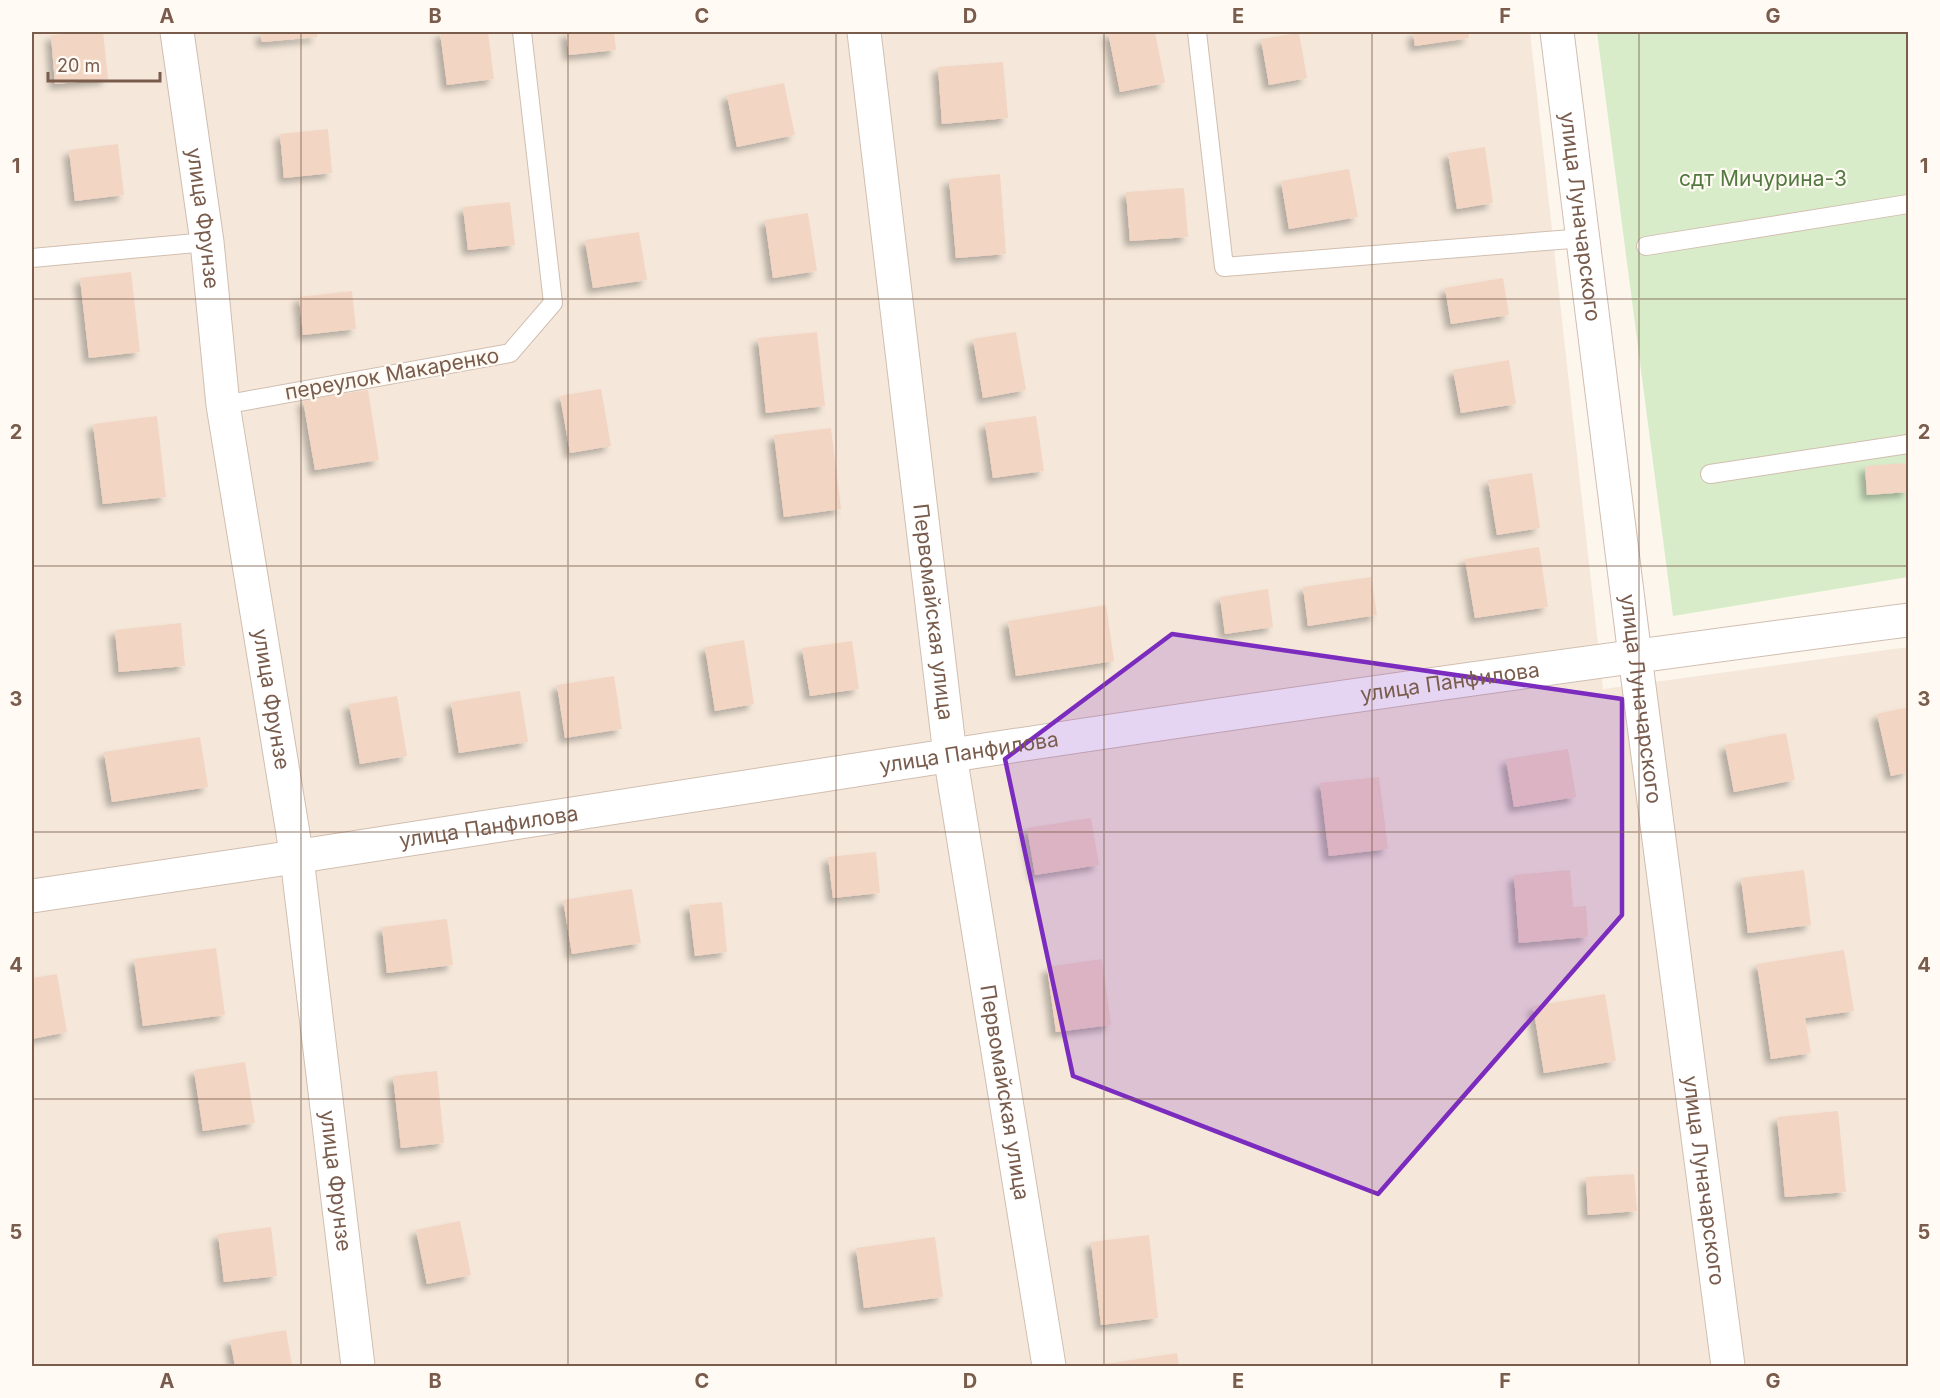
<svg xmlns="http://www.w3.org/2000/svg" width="1940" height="1398" font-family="Inter,sans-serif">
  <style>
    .residential { fill: #f5e8da }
    .green { fill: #d8ecc9 }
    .building { fill: #f3d5c3; filter: url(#shadow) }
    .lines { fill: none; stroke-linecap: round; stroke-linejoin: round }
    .service-casing { stroke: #d1beb0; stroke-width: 20 }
    .minor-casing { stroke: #d1beb0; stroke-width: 35 }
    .service { stroke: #fff; stroke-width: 18 }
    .minor { stroke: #fff; stroke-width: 33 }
    .marked { fill: #7b2cbf; fill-opacity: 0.2; stroke: #7b2cbf; stroke-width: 4.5; stroke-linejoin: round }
    .grid { fill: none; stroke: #7a5c4d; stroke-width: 1.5; stroke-opacity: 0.55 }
    .labels { text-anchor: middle; stroke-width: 4.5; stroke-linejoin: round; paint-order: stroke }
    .park-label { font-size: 21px; fill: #537a41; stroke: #fffaf3 }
    .street-label { font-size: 21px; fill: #7a5c4d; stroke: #fffaf3 }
    .neatline { fill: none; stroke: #7a5c4d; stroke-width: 2 }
    .grid-label { font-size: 20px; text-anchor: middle; font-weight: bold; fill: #7a5c4d }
  </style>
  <defs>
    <filter id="shadow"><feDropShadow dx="-5.5" dy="5.5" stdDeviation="3" flood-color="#0004"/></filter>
  </defs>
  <rect width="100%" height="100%" fill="#fdf6ec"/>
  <!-- residential -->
  <path class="residential" d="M32,32H1530L1603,689L1908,647V1366H32Z"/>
  <!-- green -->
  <path class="green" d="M1597,32H1908V577L1673,616Z"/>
  <!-- building -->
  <path class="building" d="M92,32H103L108,79L55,84L51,35Z
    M261,32H317V37L262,42Z
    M440,32H488L494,79L447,85Z
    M566,32H614L616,50L569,55Z
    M1108,32H1155L1165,83L1120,92Z
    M1413,32H1468L1469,38L1415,46Z
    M1299,33L1307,78L1269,85L1261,39Z
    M1003,62L1008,118L942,124L938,67Z
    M784,83L795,135L737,147L727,95Z
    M328,129L332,173L284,178L280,134Z
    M118,144L124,195L75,201L69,150Z
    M1485,147L1493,203L1457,209L1448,153Z
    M1349,169L1358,217L1289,229L1281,181Z
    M1000,174L1006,254L956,258L949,179Z
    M1184,188L1188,237L1130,241L1126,192Z
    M510,202L515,245L468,250L463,207Z
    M808,213L817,271L773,278L765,220Z
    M639,232L647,280L593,288L585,240Z
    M131,272L140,352L89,358L80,278Z
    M1503,278L1509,315L1451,324L1445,288Z
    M352,291L356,329L303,335L299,297Z
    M817,332L825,406L766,413L758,338Z
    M1016,332L1026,390L983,398L973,339Z
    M1509,360L1516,404L1461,413L1453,370Z
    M601,389L611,446L570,453L560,396Z
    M368,390L379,460L315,470L303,400Z
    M157,416L166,497L103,504L93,424Z
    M1036,416L1044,471L993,478L985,423Z
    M831,428L841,509L784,517L774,435Z
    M1908,463V492L1867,495L1865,466Z
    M1532,473L1540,528L1497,535L1488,480Z
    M1539,547L1548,607L1475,618L1465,559Z
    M1371,577L1377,615L1308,626L1303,587Z
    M1268,589L1273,627L1225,634L1220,597Z
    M1106,605L1114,661L1016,676L1008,621Z
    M181,623L185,666L119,672L115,630Z
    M744,640L754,704L715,711L705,647Z
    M852,641L859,689L810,696L802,648Z
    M614,676L622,729L565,738L557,685Z
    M520,691L528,742L459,753L451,702Z
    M397,696L407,756L360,764L349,704Z
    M1908,707V772L1891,776L1877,714Z
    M1786,733L1795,780L1734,792L1725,745Z
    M200,737L208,787L112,802L104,752Z
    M1568,749L1576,797L1514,807L1506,759Z
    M1379,777L1388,849L1329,856L1320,783Z
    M1091,818L1099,865L1035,875L1027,828Z
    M876,852L880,893L833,898L828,857Z
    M1570,870L1573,907L1586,906L1588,937L1519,943L1514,875Z
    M1804,870L1811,925L1748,933L1741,878Z
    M632,889L641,943L572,954L563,900Z
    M722,902L727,952L695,956L689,905Z
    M447,919L453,965L387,973L382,927Z
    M216,948L225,1015L143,1026L134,959Z
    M1844,950L1854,1011L1805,1018L1811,1053L1771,1059L1757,964Z
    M1102,959L1111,1025L1056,1032L1047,967Z
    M57,974L67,1032L32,1039V978Z
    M1605,994L1616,1061L1544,1073L1533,1006Z
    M245,1062L255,1123L203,1131L194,1070Z
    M437,1071L444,1143L401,1148L393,1076Z
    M1838,1111L1846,1192L1785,1197L1777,1117Z
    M1634,1174L1637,1211L1588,1215L1586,1177Z
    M460,1221L471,1275L427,1284L416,1230Z
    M271,1227L277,1276L224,1282L218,1234Z
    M1149,1235L1158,1318L1101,1325L1091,1242Z
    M935,1237L943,1297L864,1308L856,1248Z
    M286,1330L292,1366H235L230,1340Z
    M1177,1353L1179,1366H1106V1364Z"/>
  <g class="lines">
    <defs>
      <path id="service" d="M1197,32L1224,267L1584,238
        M1646,246L1908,204
        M32,258L207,242
        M223,405L510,353L553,303L522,32
        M1710,474L1908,444"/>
      <g id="minor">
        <path id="s1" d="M177,32L207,242L223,405L297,858L358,1366"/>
        <path id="s2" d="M864,32L950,755L1049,1366"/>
        <path id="s3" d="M1557,32L1635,656L1728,1366"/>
        <path id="s4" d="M32,896C337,852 641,803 946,756C1266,707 1587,662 1908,620"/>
      </g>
    </defs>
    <!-- service casing -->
    <use href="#service" class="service-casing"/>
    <!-- minor casing -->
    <use href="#minor" class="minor-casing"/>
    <!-- service -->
    <use href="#service" class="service"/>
    <!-- minor -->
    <use href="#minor" class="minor"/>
  </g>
  <!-- marked area -->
  <path class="marked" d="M1172,634L1622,699V915L1378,1194L1073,1076L1005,759Z"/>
  <!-- grid -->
  <path class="grid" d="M301,32V1366M568,32V1366M836,32V1366M1104,32V1366M1372,32V1366M1639,32V1366M32,299H1908M32,566H1908M32,832H1908M32,1099H1908"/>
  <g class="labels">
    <!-- park labels -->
    <g class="park-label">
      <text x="1763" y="186">сдт Мичурина-3</text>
    </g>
    <!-- street labels -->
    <g class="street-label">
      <text dy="7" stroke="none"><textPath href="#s3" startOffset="186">улица Луначарского</textPath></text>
      <text dy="7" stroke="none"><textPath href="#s1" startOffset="188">улица Фрунзе</textPath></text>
      <text transform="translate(392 374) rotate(-10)" y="7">переулок Макаренко</text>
      <text dy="7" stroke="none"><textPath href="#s2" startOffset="584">Первомайская улица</textPath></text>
      <text dy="7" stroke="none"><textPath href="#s4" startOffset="1434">улица Панфилова</textPath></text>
      <text dy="7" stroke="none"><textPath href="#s1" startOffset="674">улица Фрунзе</textPath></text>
      <text dy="7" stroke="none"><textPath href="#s3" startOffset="672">улица Луначарского</textPath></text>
      <text dy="7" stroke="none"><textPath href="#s4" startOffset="948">улица Панфилова</textPath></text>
      <text dy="7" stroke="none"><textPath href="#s4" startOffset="462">улица Панфилова</textPath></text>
      <text dy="7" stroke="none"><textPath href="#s2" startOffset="1070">Первомайская улица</textPath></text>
      <text dy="7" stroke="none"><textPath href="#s1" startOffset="1160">улица Фрунзе</textPath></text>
      <text dy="7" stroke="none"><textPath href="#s3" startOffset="1158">улица Луначарского</textPath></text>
    </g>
  </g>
  <!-- border -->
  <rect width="1940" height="1398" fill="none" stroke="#fffaf3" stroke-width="66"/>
  <!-- scale -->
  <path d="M48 72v9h112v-9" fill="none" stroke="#7a5c4d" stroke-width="3"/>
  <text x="57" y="72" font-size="18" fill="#7a5c4d" stroke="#fffaf3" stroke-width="4.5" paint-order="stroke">20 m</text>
  <rect x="33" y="33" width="1874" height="1332" class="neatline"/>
  <g class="grid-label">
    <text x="167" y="23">A</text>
    <text x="435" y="23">B</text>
    <text x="702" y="23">C</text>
    <text x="970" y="23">D</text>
    <text x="1238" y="23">E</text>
    <text x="1505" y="23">F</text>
    <text x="1773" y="23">G</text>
    <text x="16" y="173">1</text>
    <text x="1924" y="173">1</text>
    <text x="16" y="439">2</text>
    <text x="1924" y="439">2</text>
    <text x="16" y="706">3</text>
    <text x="1924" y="706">3</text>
    <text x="16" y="972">4</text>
    <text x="1924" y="972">4</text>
    <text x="16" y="1239">5</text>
    <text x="1924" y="1239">5</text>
    <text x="167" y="1388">A</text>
    <text x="435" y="1388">B</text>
    <text x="702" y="1388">C</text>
    <text x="970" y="1388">D</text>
    <text x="1238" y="1388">E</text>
    <text x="1505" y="1388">F</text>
    <text x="1773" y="1388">G</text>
  </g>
</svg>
